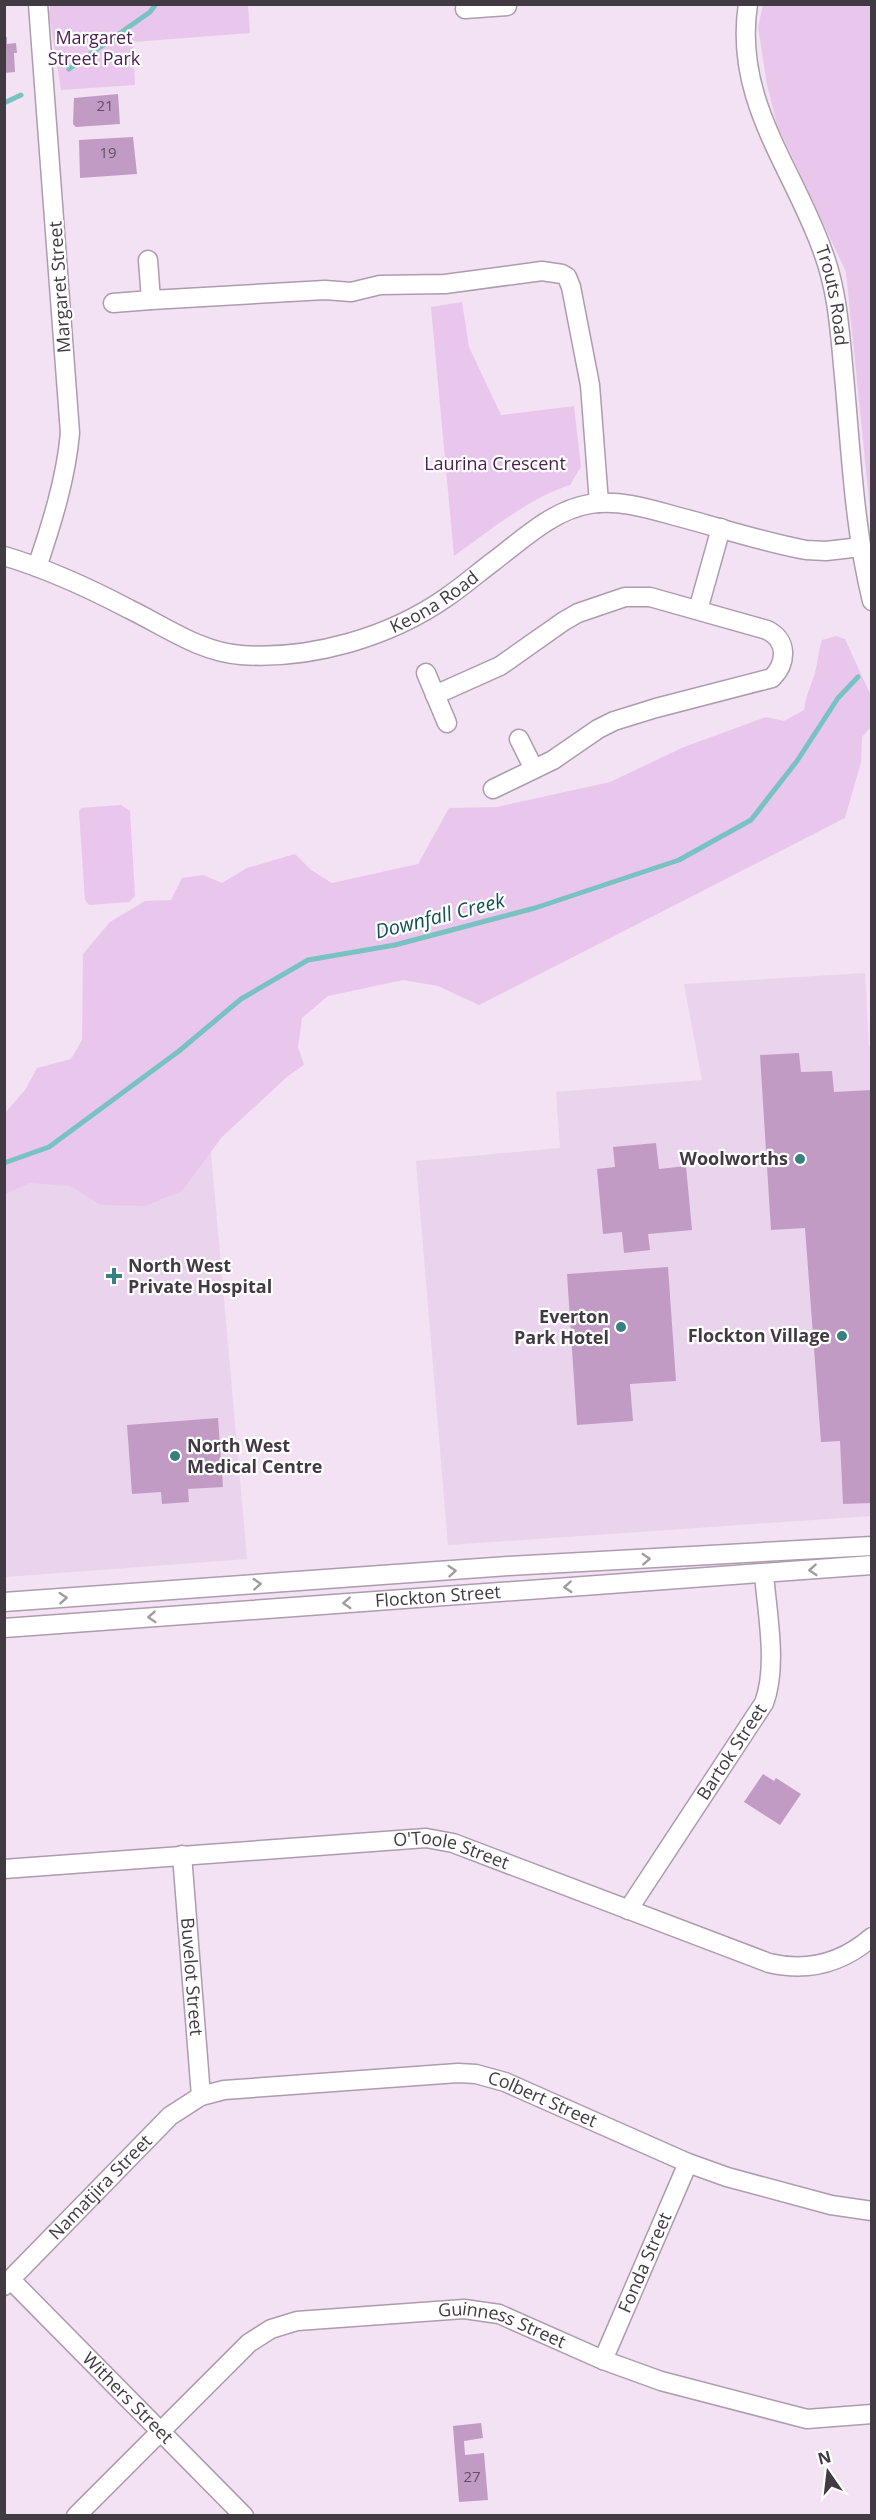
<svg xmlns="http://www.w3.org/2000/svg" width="876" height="2520" font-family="'Open Sans',sans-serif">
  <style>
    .built { fill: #ead3ec }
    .green { fill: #e9c7ec }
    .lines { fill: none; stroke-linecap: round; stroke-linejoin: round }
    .stream { stroke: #79c2c2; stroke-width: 5 }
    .building { fill: #c29bc5 }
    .minor-casing { stroke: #ad9cae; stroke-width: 21 }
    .minor { stroke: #fff; stroke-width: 18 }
    .oneway { stroke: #a09ca0 }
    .poi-dot { fill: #378081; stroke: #fff; stroke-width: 2 }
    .labels { text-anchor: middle; stroke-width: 4.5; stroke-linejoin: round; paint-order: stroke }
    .number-label { font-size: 15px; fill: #615263 }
    .park-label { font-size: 18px; fill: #4c1d50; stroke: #fff }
    .street-label { font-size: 18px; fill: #413a42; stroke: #fff }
    .poi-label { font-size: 18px; font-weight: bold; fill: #413a42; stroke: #fff; text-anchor: end }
    .water-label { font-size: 20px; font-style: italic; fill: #105152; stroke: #fff }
  </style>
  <rect width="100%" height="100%" fill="#f3e1f4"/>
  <!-- built -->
  <path class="built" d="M865,973L869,1046L872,1047L871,1516L448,1545L416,1161L560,1148L556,1092L702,1080L684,984Z
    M206,1096L247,1559L5,1577V1169Z"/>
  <!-- green -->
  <path class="green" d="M50,5H248L250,33L133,42L135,85L61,90L49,14Z
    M763,5H871V520L846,272L777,125L767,85L758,27Z
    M462,302L469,347L501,415L574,406L581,467L570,485C527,499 491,530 454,556L431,307Z
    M836,636L845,639L871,696V727L862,737L861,762L845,818L479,1005L438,986L403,980L328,996L302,1018L298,1047L304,1065L288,1076L222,1137L182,1191L145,1206L101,1205L70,1186L30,1183L5,1194V1113L25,1090L37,1068L71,1059L82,1040L83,954L110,922L145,901L171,900L182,878L203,875L222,883L247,868L295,854L311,870L332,883L418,864L449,808L497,807L610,782L684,747L766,717L784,721L804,710C806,696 811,685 815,673C818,661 818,652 822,640Z
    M121,805L130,811L135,896L129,902L89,905L85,900L79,812L81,808Z"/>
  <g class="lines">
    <!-- stream -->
    <path class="stream" d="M69,69L150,12L156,4
      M4,103L21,95
      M4,1163L49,1147L179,1051L241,999L308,960L395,945L535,908L679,860L751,820L797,761L838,698L858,677"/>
  </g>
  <!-- building -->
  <path class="building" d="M4,37H7V44L16,43L17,53H14L15,72L4,73Z
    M118,94L120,124L76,127L73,124L74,98Z
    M133,137L137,174L80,178L79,140Z
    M799,1053L801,1072L832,1071L834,1092L872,1090V1503L843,1504L840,1441L821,1442L805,1228L771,1230L760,1055Z
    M656,1143L659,1169L686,1166L692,1230L648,1234L650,1250L624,1253L622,1232L603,1234L597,1169L615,1167L613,1147Z
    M668,1267L676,1381L630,1384L633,1421L577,1425L567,1274Z
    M218,1418L223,1487L188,1489L189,1502L162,1504L161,1492L132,1494L127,1425Z
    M763,1774L774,1781L776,1778L801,1794L780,1825L744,1802Z
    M481,2423L483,2438L464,2441L465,2455L484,2453L488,2500L459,2502L453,2426Z"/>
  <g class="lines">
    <defs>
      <g id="minor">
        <path id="s1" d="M748,4C733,100 793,167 823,252C838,292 840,334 844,376C851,451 854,528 872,601"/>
        <path d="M465,9L507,6"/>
        <path d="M151,300L325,290L351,292L380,285L445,284L542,271L562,274L567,277L571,287L590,385L599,503"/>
        <path d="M113,303L151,300L148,260"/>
        <path id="s2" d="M4,556C48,569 89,588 129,609C166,627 200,652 241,655C311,660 390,637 447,597C463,586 478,573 494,561C523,539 553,510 590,504C620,499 650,509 679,517C721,528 763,542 806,550L826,551L861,547"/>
        <path d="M37,567C52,523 66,478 70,433L38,4"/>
        <path d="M698,610L721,528"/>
        <path d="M426,673L447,723"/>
        <path d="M435,695L500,666L564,621L578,613L625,597H650L767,630C788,640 787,663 772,678L656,708L614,721L598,729L553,760L493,789"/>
        <path d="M519,739L534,769"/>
        <path d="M4,1602L508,1566L872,1546"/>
        <path id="s3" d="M4,1628L872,1565"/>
        <path id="s4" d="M182,1855L201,2096"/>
        <path id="s5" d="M4,1869L426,1838L453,1843L769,1963C807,1972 842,1963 872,1937"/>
        <path id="s6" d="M628,1910L764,1703C778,1666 767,1613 764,1574"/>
        <path id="s7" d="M11,2280L244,2516"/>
        <path id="s8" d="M4,2286L170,2116L201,2096L224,2090L458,2073L476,2074L505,2082L688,2163L727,2177L831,2205L872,2211"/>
        <path id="s9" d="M603,2360L688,2163"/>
        <path id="s10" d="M76,2516L249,2343L271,2329L297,2321L464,2309L499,2314L603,2360L661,2381L807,2419L872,2414"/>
      </g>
    </defs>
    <!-- minor casing -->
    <use href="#minor" class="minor-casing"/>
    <!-- minor -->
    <use href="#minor" class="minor"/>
  </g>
  <!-- one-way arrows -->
  <defs><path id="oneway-chevron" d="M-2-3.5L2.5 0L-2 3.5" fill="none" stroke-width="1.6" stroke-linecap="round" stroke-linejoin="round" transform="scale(1.5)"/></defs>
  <g class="oneway">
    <use href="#oneway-chevron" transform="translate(646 1559) rotate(-3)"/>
    <use href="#oneway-chevron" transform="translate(813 1570) rotate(176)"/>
    <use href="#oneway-chevron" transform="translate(452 1571) rotate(-5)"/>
    <use href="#oneway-chevron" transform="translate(257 1584) rotate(-4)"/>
    <use href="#oneway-chevron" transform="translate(568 1587) rotate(176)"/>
    <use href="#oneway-chevron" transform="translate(63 1598) rotate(-4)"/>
    <use href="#oneway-chevron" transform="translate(347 1603) rotate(176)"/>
    <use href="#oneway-chevron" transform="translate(152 1617) rotate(176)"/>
  </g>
  <!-- markers -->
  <g class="poi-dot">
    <circle cx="800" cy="1159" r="6"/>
    <path d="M111 1267h6v6h6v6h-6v6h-6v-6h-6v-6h6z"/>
    <circle cx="621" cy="1327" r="6"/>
    <circle cx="842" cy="1336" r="6"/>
    <circle cx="175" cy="1456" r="6"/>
  </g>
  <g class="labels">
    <!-- number labels -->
    <g class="number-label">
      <text x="105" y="111">21</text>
      <text x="108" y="158">19</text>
      <text x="472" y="2482">27</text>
    </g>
    <!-- park labels -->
    <g class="park-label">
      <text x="94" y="44">Margaret<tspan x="94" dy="21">Street Park</tspan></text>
      <text x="495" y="470">Laurina Crescent</text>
    </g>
    <!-- street labels -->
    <g class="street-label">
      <text transform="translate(60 287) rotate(-94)" y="6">Margaret Street</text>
      <text dy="6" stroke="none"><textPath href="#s1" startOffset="308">Trouts Road</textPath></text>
      <text dy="6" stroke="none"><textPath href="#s2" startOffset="462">Keona Road</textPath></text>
      <text dy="6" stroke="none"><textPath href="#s3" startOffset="435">Flockton Street</textPath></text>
      <text dy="6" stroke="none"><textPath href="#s6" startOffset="189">Bartok Street</textPath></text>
      <text dy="6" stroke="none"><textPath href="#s5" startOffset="450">O'Toole Street</textPath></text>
      <text dy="6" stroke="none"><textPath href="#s4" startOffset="122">Buvelot Street</textPath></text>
      <text dy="6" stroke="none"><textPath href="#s8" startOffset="622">Colbert Street</textPath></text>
      <text dy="6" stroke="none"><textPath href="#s8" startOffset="138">Namatjira Street</textPath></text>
      <text dy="6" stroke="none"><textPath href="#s9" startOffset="106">Fonda Street</textPath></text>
      <text dy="6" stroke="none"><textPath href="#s10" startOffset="506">Guinness Street</textPath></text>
      <text dy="6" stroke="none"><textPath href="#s7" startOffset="166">Withers Street</textPath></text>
    </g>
    <!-- poi labels -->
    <g class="poi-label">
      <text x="788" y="1165">Woolworths</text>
      <text x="128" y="1272" text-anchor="start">North West<tspan x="128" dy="21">Private Hospital</tspan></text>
      <text x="609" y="1323">Everton<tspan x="609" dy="21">Park Hotel</tspan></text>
      <text x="830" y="1342">Flockton Village</text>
      <text x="187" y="1452" text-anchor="start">North West<tspan x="187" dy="21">Medical Centre</tspan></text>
    </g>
    <!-- water labels -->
    <g class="water-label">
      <text transform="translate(440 916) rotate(-14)" y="7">Downfall Creek</text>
    </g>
  </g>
  <!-- border -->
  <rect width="876" height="2520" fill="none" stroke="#413a42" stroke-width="12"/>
  <!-- north arrow -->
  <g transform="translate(828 2472) rotate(346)" stroke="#ffffff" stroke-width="4.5" paint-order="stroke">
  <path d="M0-4.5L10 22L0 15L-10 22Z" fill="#413a42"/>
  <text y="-9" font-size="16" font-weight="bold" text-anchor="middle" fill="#413a42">N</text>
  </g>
</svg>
